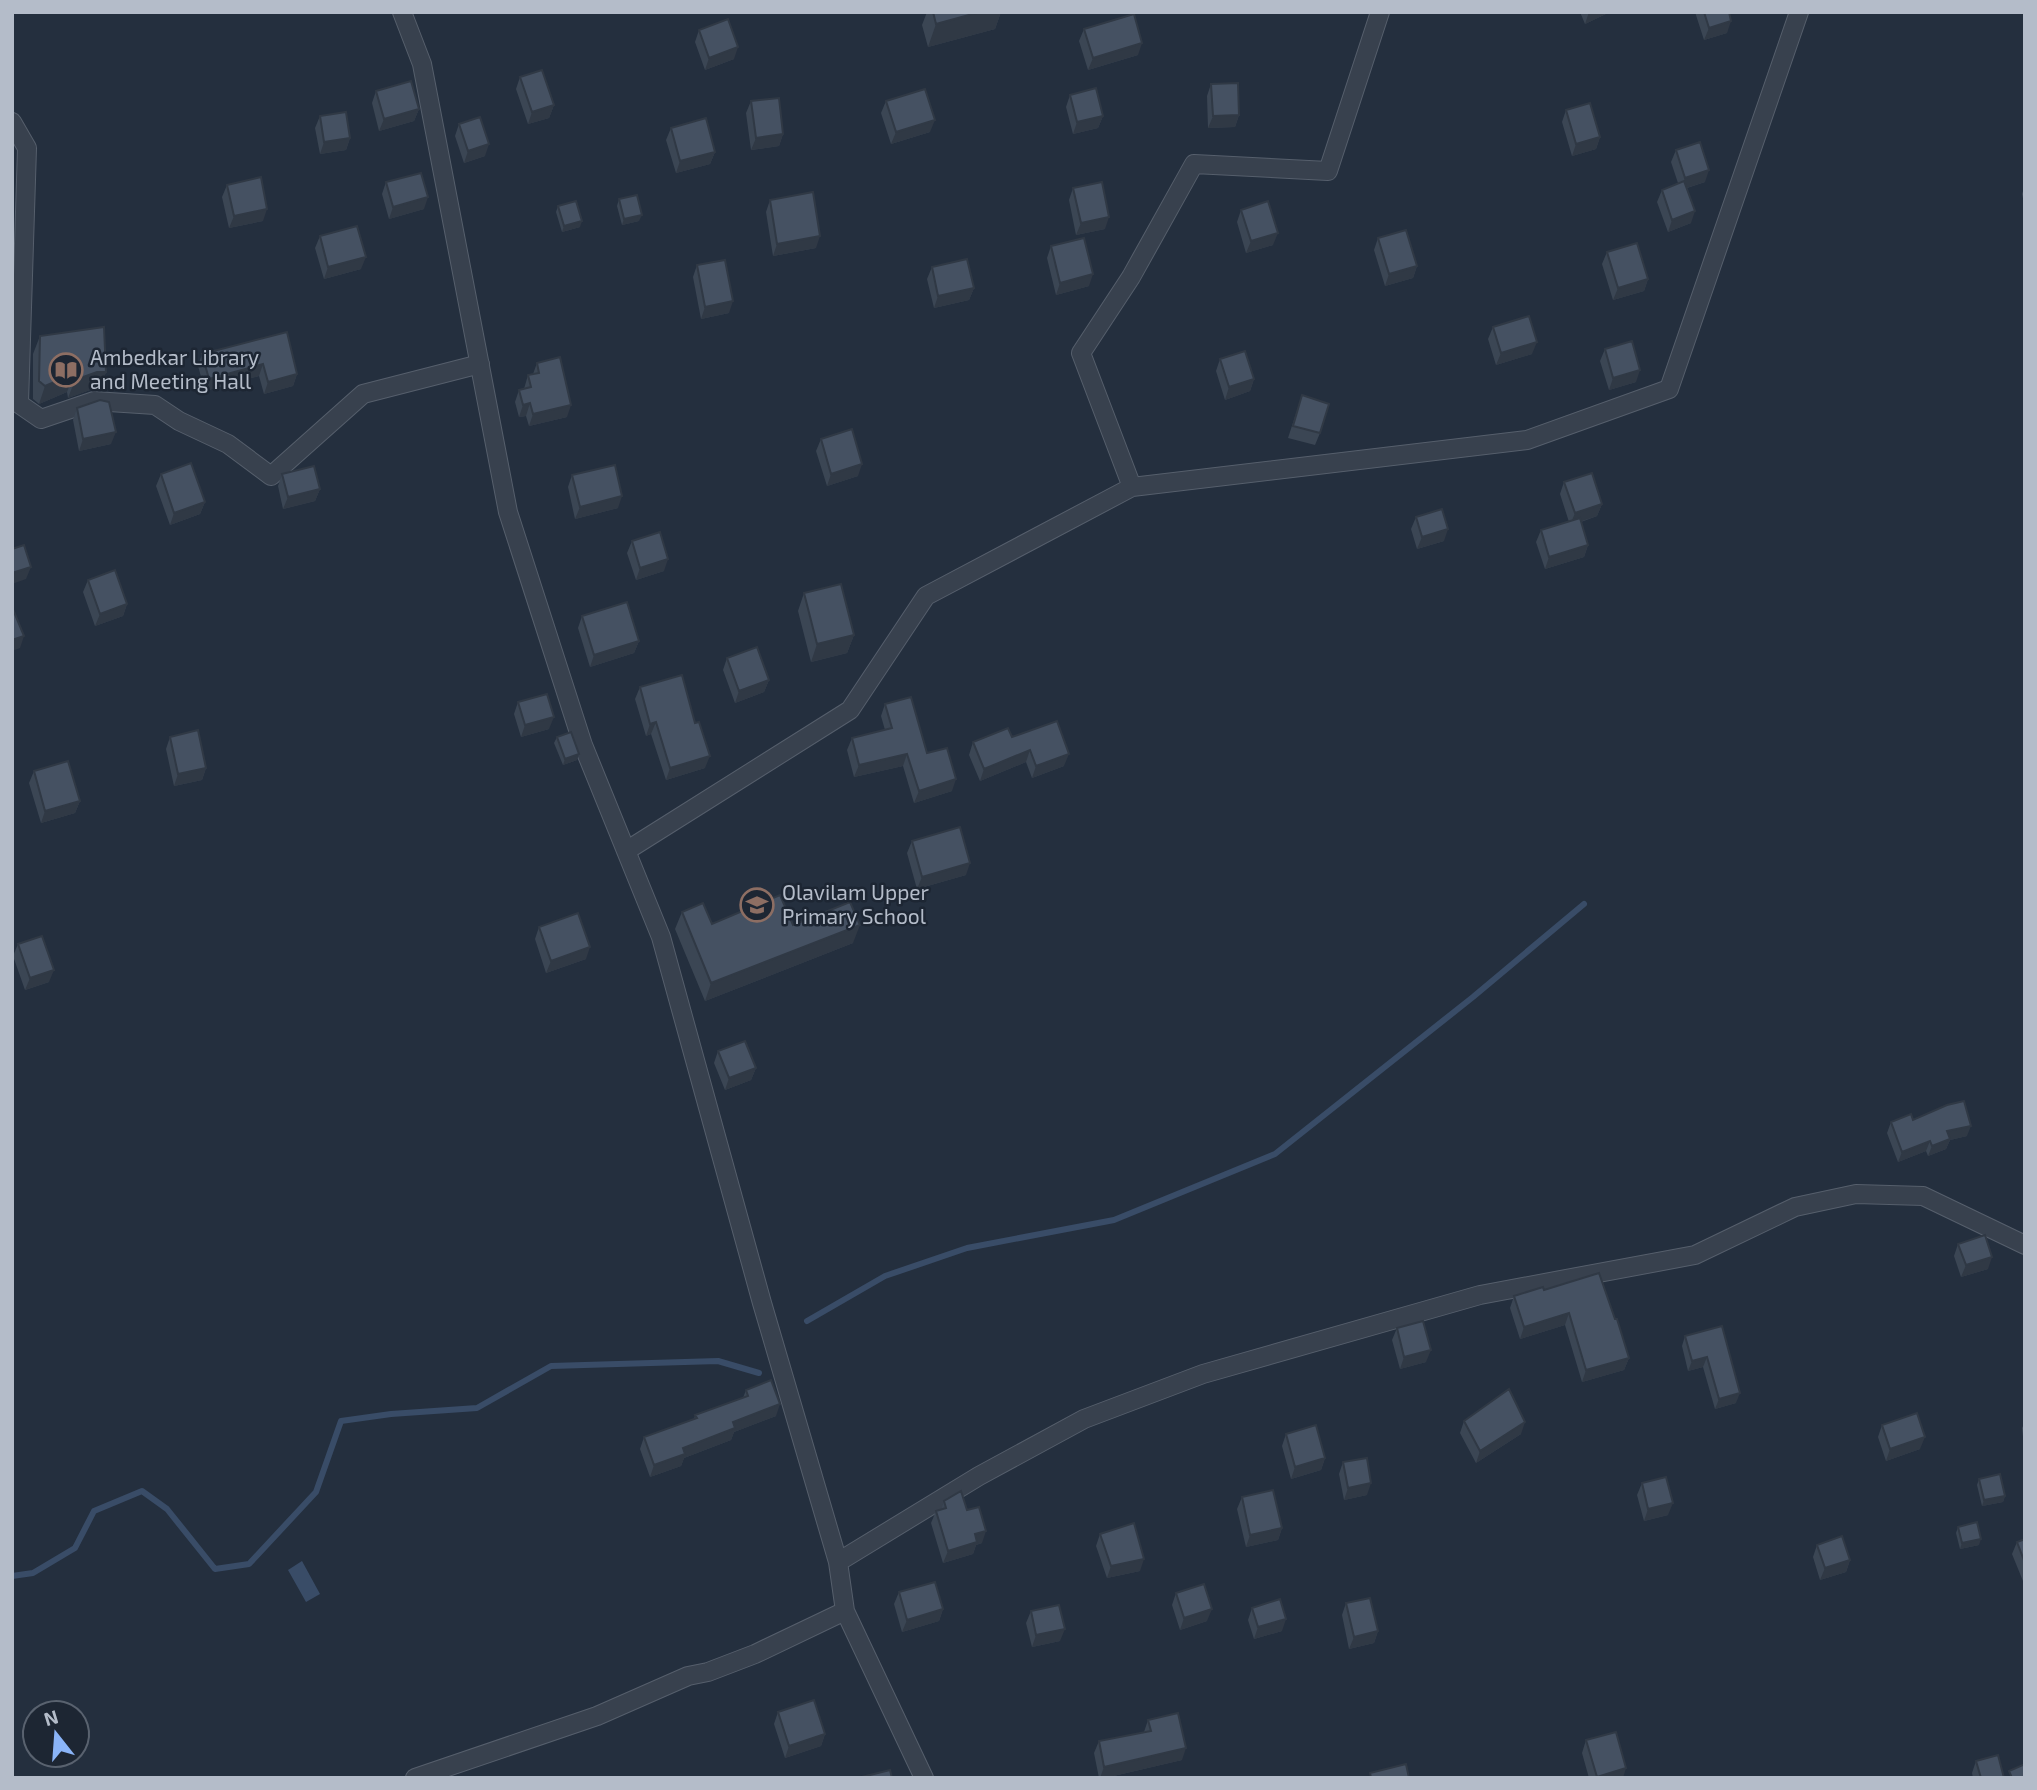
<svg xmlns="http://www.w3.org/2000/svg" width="2037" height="1790" font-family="'Exo 2',sans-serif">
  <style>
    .water { fill: #394c67 }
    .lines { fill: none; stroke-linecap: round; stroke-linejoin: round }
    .stream { stroke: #394c67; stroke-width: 6 }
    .minor-casing { stroke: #565f6c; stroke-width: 20 }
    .minor { stroke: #38414e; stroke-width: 18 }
    .wall { fill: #3b4654 }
    .shaded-wall { fill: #303945 }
    .building { fill: #455162; stroke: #303945; stroke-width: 2 }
    .labels { text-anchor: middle; stroke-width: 5; stroke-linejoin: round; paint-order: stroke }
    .poi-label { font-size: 21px; fill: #b4bcc9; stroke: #1d2633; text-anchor: start }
  </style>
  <rect width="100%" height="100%" fill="#242f3e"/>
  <!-- water -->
  <path class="water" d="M302,1561L320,1594L306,1602L288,1570Z"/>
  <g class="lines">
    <!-- stream -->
    <path class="stream" d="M807,1321L885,1276L967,1248L1114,1220L1275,1154L1473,997L1584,904
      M12,1576L33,1573L75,1548L94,1511L142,1491L167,1509L215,1569L249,1564L316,1492L341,1421L391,1414L477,1408L551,1366L718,1361L759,1373"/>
    <defs>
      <path id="minor" d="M402,12L422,64L508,512L583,745L661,937L762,1303L838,1562
        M12,122L27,148L19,403
        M12,399L41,419L94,401L155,405L179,421L228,444L271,476L363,394L480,364
        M1132,487L1081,353L1131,277L1194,164L1328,171L1380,12
        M626,851L850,710L926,596L1132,487L1527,440L1669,389L1799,12
        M845,1611L924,1778
        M415,1778L597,1716L688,1676L708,1672L755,1654L845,1611L838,1562L979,1476L1084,1419L1203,1374L1480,1295L1695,1255L1795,1207L1856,1194L1923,1196L2025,1245"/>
    </defs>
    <!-- minor casing -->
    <use href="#minor" class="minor-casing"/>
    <!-- minor -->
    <use href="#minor" class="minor"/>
  </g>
  <!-- wall -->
  <path class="wall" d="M927,12H1001L995,29L928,47L922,25Z
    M1580,12H1610L1585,24Z
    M1695,12H1729L1727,33L1704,40Z
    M1084,29L1138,55L1088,70L1079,41Z
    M699,30L734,59L705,70L695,42Z
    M520,77L554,105L549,118L528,124L516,89Z
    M1211,84L1239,115L1235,127L1208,128L1207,96Z
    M376,91L419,109L414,121L379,131L372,103Z
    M1070,95L1103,116L1098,128L1073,134L1066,107Z
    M751,101L783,134L779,146L751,150L746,113Z
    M886,101L930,132L891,144L881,113Z
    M1566,110L1600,137L1596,149L1572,156L1562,122Z
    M320,116L350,138L346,150L320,154L315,128Z
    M459,124L485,156L464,163L455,136Z
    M671,128L715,152L710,164L676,173L666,140Z
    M1676,150L1705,182L1687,188L1691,223L1668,232L1657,202L1662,190L1678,183L1671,162Z
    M386,182L424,209L389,219L382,194Z
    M227,185L263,221L229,228L222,197Z
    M2025,185V207L2022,194Z
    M1073,188L1105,229L1076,235L1069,200Z
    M619,199L639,221L622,225L617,206Z
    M770,200L816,248L773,256L766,212Z
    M558,206L580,227L562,232L556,212Z
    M1241,210L1273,245L1246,253L1237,222Z
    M320,236L361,269L324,279L315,248Z
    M1378,238L1417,266L1413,278L1385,286L1374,250Z
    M1051,246L1089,286L1056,295L1047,258Z
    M1607,252L1648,279L1644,291L1613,300L1602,264Z
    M697,265L729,313L701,319L693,277Z
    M932,267L974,288L969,300L934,308L927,279Z
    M1493,327L1532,354L1496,365L1488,339Z
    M287,332L297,374L293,386L264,394L259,376L205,391L198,366L202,354Z
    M40,336L106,372L99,390H90L68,398L67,392L39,404L33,399V354Z
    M1605,349L1636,382L1609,390L1600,361Z
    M1220,359L1254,379L1250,391L1225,400L1216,371Z
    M537,363L567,417L529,426L526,416L519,417L515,402L519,390L524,389L528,375L533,374Z
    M1302,395L1320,433L1315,445L1288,438Z
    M77,408L111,444L79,451L73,420Z
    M821,439L858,476L827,486L816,451Z
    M161,474L205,502L200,514L170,525L156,486Z
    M282,474L320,489L315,501L283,509L278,486Z
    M572,475L618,508L575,519L568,487Z
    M1564,482L1602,504L1597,516L1581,522L1588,545L1584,557L1545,569L1536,542L1541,530L1569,522L1560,494Z
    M1416,517L1444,541L1417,549L1411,529Z
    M632,541L664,571L636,580L627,553Z
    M88,580L127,604L123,616L95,626L83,592Z
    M804,593L854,635L847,653L811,662L798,611Z
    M582,616L639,641L634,653L590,667L578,628Z
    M727,658L769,680L764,692L735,703L723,670Z
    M640,687L705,768L666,780L651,734L646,736L635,699Z
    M518,702L549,729L521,737L514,714Z
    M885,704L927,753L952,791L914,803L903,766L854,777L847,750L852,738L885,730L881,716Z
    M170,737L206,768L202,780L174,786L166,749Z
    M557,737L579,754L577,760L563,765L554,743Z
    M1012,737L1064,766L1032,778L1026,762L980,781L969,755L973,742Z
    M34,771L80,801L75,813L41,823L29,783Z
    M912,841L966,875L917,889L907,853Z
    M682,912L712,924L793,925L853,943L705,1001L675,929Z
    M539,927L586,959L546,973L535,939Z
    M18,944L49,982L25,990L13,956Z
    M718,1051L756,1068L751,1080L725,1090L714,1063Z
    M1913,1120L1967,1136L1950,1140L1946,1149L1928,1156L1926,1151L1898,1162L1887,1133L1891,1122Z
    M1958,1244L1988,1269L1961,1277L1954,1256Z
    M1544,1290L1629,1358L1624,1370L1582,1382L1565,1325L1520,1339L1510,1308L1514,1296Z
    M1722,1326L1736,1403L1715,1409L1703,1367L1688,1371L1682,1346L1685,1336Z
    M1397,1328L1426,1362L1400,1369L1392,1340Z
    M746,1390L776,1416L734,1432L731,1440L684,1458L681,1466L650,1477L640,1449L644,1437L694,1419L695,1415L743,1398Z
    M1464,1421L1521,1434L1476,1463L1460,1433Z
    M2025,1422V1454L2022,1428Z
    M1882,1425L1920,1449L1886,1461L1878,1437Z
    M1286,1434L1325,1458L1321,1470L1291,1479L1282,1446Z
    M1343,1462L1367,1495L1344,1500L1339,1474Z
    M1979,1479L2005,1496L2003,1502L1982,1506L1977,1485Z
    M1642,1483L1668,1515L1644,1521L1637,1495Z
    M1242,1497L1282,1528L1278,1540L1246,1547L1237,1509Z
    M944,1501L967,1510L982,1543L976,1545L973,1554L943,1563L931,1523L936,1511L941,1510Z
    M1958,1527L1979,1545L1960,1549L1956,1533Z
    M1100,1534L1140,1571L1107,1578L1096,1546Z
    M2025,1539V1586L2012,1554L2017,1542Z
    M1817,1545L1850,1560L1846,1572L1820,1580L1813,1557Z
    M899,1592L943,1609L939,1621L902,1632L894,1604Z
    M1176,1593L1207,1621L1180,1630L1172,1605Z
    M1346,1603L1378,1631L1374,1643L1349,1649L1342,1615Z
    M1252,1608L1282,1631L1254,1639L1248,1620Z
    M1031,1611L1060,1641L1032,1647L1026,1623Z
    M778,1712L825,1734L821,1746L785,1758L774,1724Z
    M1148,1720L1182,1760L1105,1778H1099L1094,1753L1099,1741L1144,1732Z
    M1586,1740L1623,1778H1589L1582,1753Z
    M1976,1761L2004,1778H1973L1972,1773Z"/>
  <!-- shaded-wall -->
  <path class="shaded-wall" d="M980,12H1001L995,29L928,47L936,24Z
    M1589,12H1610L1585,24Z
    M1731,21L1727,33L1704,40L1709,28Z
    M1142,43L1138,55L1088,70L1093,58Z
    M738,47L734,59L705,70L709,58Z
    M554,105L549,118L528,124L532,112Z
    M419,109L414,121L379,131L384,119Z
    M1239,115L1235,127L1208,128L1213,116Z
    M1103,116L1098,128L1073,134L1077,122Z
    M935,120L930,132L891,144L896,132Z
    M783,134L779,146L751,150L756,138Z
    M1600,137L1596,149L1572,156L1576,144Z
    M350,138L346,150L320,154L324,142Z
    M489,144L485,156L464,163L468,151Z
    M715,152L710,164L676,173L680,161Z
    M1709,170L1705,182L1680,190L1685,178Z
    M428,197L424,209L389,219L393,207Z
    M267,209L263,221L229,228L234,216Z
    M1695,211L1691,223L1668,232L1672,220Z
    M642,215L639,221L622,225L624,219Z
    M1109,217L1105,229L1076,235L1081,223Z
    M582,221L580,227L562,232L564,226Z
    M1278,233L1273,245L1246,253L1251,241Z
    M820,236L816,248L773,256L777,244Z
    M366,257L361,269L324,279L328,267Z
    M1417,266L1413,278L1385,286L1389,274Z
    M1093,274L1089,286L1056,295L1060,283Z
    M1648,279L1644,291L1613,300L1618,288Z
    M974,288L969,300L934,308L938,296Z
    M733,301L729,313L701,319L705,307Z
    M1537,342L1532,354L1496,365L1501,353Z
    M263,364L259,376L205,391L209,379Z
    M1640,370L1636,382L1609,390L1613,378Z
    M97,372H106L99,390H90L68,398L75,380Z
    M74,374L67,392L39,404L45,386Z
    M297,374L293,386L264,394L268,382Z
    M1254,379L1250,391L1225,400L1229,387Z
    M530,403L526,416L519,417L523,405Z
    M571,405L567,417L529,426L533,414Z
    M116,432L111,444L79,451L83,439Z
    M862,464L858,476L827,486L831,474Z
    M320,489L315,501L283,509L288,497Z
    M622,496L618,508L575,519L580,507Z
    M205,502L200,514L170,525L174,513Z
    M1602,504L1597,516L1570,525L1575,513Z
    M1448,529L1444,541L1417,549L1422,537Z
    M1588,545L1584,557L1545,569L1549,557Z
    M668,559L664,571L636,580L640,568Z
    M31,567L26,579L12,584V573Z
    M127,604L123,616L95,626L100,614Z
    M854,635L847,653L811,662L817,644Z
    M24,636L20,648L12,651V640Z
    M639,641L634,653L590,667L594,655Z
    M769,680L764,692L735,703L739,691Z
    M554,717L549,729L521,737L525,725Z
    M656,722L651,734L646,736L650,724Z
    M1030,750L1026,762L980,781L984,769Z
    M579,754L577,760L563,765L565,759Z
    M907,754L903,766L854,777L859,765Z
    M1069,754L1064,766L1032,778L1036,766Z
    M710,756L705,768L666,780L670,768Z
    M206,768L202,780L174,786L178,774Z
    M956,779L952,791L914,803L919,791Z
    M80,801L75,813L41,823L45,811Z
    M970,863L966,875L917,889L922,877Z
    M860,925L853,943L705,1001L711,983Z
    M590,947L586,959L546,973L551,961Z
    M54,970L49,982L25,990L30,978Z
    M756,1068L751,1080L725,1090L729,1078Z
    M1971,1126L1967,1136L1950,1140L1946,1149L1928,1156L1932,1146L1947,1131Z
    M1930,1141L1926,1151L1898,1162L1902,1152Z
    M1992,1257L1988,1269L1961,1277L1966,1265Z
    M1569,1313L1565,1325L1520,1339L1524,1327Z
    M1431,1350L1426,1362L1400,1369L1404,1357Z
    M1707,1357L1703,1367L1688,1371L1692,1361Z
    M1629,1358L1624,1370L1582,1382L1586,1370Z
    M1740,1393L1736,1403L1715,1409L1719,1399Z
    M780,1404L776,1416L734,1432L731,1440L684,1458L681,1466L650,1477L654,1465L683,1448L733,1422Z
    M1525,1422L1521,1434L1476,1463L1480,1451Z
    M1925,1437L1920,1449L1886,1461L1890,1449Z
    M1325,1458L1321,1470L1291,1479L1295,1467Z
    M1371,1483L1367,1495L1344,1500L1348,1488Z
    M2005,1496L2003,1502L1982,1506L1984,1500Z
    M1673,1503L1668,1515L1644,1521L1648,1509Z
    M1282,1528L1278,1540L1246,1547L1250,1535Z
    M986,1531L982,1543L976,1545L973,1554L943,1563L948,1551L975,1534Z
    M1981,1539L1979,1545L1960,1549L1962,1543Z
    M1144,1559L1140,1571L1107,1578L1111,1566Z
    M1850,1560L1846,1572L1820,1580L1825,1568Z
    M943,1609L939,1621L902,1632L907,1620Z
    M1212,1609L1207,1621L1180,1630L1184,1618Z
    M1286,1619L1282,1631L1254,1639L1258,1627Z
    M1065,1629L1060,1641L1032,1647L1036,1635Z
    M1378,1631L1374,1643L1349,1649L1354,1637Z
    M825,1734L821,1746L785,1758L789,1746Z
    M1186,1748L1182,1760L1105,1778H1100L1104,1767Z
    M1626,1768L1623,1778H1597V1777Z"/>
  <!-- building -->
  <path class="building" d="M933,12H980L936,24Z
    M1704,12H1729L1731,21L1709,28Z
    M1134,14L1142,43L1093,58L1084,29Z
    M728,19L738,47L709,58L699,30Z
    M542,70L554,105L532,112L520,77Z
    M411,81L419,109L384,119L376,91Z
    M1238,83L1239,115L1213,116L1211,84Z
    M1096,88L1103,116L1077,122L1070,95Z
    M925,89L935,120L896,132L886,101Z
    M779,98L783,134L756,138L751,101Z
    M1590,103L1600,137L1576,144L1566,110Z
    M346,112L350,138L324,142L320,116Z
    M480,117L489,144L468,151L459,124Z
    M706,118L715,152L680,161L671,128Z
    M1700,142L1709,170L1685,178L1676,150Z
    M421,173L428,197L393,207L386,182Z
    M261,177L267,209L234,216L227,185Z
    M1684,181L1695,211L1672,220L1662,190Z
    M1102,182L1109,217L1081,223L1073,188Z
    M813,192L820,236L777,244L770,200Z
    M637,195L642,215L624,219L619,199Z
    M576,201L582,221L564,226L558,206Z
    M1268,201L1278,233L1251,241L1241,210Z
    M357,226L366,257L328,267L320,236Z
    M1406,230L1417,266L1389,274L1378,238Z
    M1084,238L1093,274L1060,283L1051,246Z
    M1637,243L1648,279L1618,288L1607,252Z
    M967,259L974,288L938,296L932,267Z
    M725,260L733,301L705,307L697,265Z
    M1529,316L1537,342L1501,353L1493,327Z
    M104,327L106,372H97L75,380L74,374L45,386L39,381L40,336Z
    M287,332L297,374L268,382L263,364L209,379L202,354Z
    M1632,341L1640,370L1613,378L1605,349Z
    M1245,351L1254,379L1229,387L1220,359Z
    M560,357L571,405L533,414L530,403L523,405L519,390L531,387L528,375L539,373L537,363Z
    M1302,395L1329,404L1320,433L1293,426Z
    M100,400L109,402L116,432L83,439L77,408Z
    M852,429L862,464L831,474L821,439Z
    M191,463L205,502L174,513L161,474Z
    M615,465L622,496L580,507L572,475Z
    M314,466L320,489L288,497L282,474Z
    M1592,473L1602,504L1575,513L1564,482Z
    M1442,509L1448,529L1422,537L1416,517Z
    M1580,518L1588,545L1549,557L1541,530Z
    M660,532L668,559L640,568L632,541Z
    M24,545L31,567L12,573V549Z
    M115,570L127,604L100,614L88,580Z
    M841,584L854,635L817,644L804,593Z
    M627,602L639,641L594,655L582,616Z
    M12,607L24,636L12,640Z
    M757,647L769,680L739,691L727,658Z
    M682,675L695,723L699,722L710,756L670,768L656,722L650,724L640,687Z
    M547,694L554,717L525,725L518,702Z
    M911,697L927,753L947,748L956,779L919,791L907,754L859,765L852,738L892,728L885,704Z
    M1057,721L1069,754L1036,766L1030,750L984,769L973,742L1008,728L1012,737Z
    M198,730L206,768L178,774L170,737Z
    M571,732L579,754L565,759L557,737Z
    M68,761L80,801L45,811L34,771Z
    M960,827L970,863L922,877L912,841Z
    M780,895L793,925L850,902L860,925L711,983L682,912L703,903L712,924Z
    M578,913L590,947L551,961L539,927Z
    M42,936L54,970L30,978L18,944Z
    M745,1041L756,1068L729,1078L718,1051Z
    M1964,1101L1971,1126L1947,1131L1950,1139L1932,1146L1930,1141L1902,1152L1891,1122L1911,1114L1913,1120L1947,1105Z
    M1985,1235L1992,1257L1966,1265L1958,1244Z
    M1599,1273L1615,1319H1617L1629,1358L1586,1370L1569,1313L1524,1327L1514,1296L1543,1287L1544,1290Z
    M1423,1321L1431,1350L1404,1357L1397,1328Z
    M1722,1326L1740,1393L1719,1399L1707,1357L1692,1361L1685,1336Z
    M771,1380L780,1404L733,1422L735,1428L683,1448L685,1454L654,1465L644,1437L697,1418L695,1415L748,1396L746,1390Z
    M1509,1389L1525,1422L1480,1451L1464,1421Z
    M1917,1413L1925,1437L1890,1449L1882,1425Z
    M1316,1425L1325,1458L1295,1467L1286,1434Z
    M1367,1458L1371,1483L1348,1488L1343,1462Z
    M2000,1474L2005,1496L1984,1500L1979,1479Z
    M1666,1477L1673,1503L1648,1509L1642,1483Z
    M1273,1490L1282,1528L1250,1535L1242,1497Z
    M961,1491L967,1510L979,1507L986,1531L975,1534L977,1542L948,1551L936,1511L946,1508L944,1501Z
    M1977,1522L1981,1539L1962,1543L1958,1527Z
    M1134,1523L1144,1559L1111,1566L1100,1534Z
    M1842,1536L1850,1560L1825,1568L1817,1545Z
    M2025,1539V1563L2017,1542Z
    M935,1582L943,1609L907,1620L899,1592Z
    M1204,1584L1212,1609L1184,1618L1176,1593Z
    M1370,1598L1378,1631L1354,1637L1346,1603Z
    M1280,1599L1286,1619L1258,1627L1252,1608Z
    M1059,1605L1065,1629L1036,1635L1031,1611Z
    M814,1700L825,1734L789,1746L778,1712Z
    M1178,1713L1186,1748L1104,1767L1099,1741L1151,1731L1148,1720Z
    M1616,1732L1626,1768L1597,1777L1586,1740Z
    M1998,1755L2004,1778H1981L1976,1761Z
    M1406,1764L1409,1778H1371L1370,1773Z
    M2025,1764V1778H2012L2009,1771Z
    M890,1770L892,1778H858Z"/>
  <!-- icons -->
  <defs>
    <symbol id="library-ring" viewBox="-11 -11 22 22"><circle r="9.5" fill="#1d2633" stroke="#8d6e63" stroke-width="1.5"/><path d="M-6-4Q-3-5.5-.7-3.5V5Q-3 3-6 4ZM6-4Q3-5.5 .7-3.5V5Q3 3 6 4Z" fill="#8d6e63"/></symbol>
    <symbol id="school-ring" viewBox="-11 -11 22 22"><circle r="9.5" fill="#1d2633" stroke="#8d6e63" stroke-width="1.5"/><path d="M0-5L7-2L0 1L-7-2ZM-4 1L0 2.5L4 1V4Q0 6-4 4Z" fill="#8d6e63"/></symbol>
  </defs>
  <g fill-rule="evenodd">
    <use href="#library-ring" x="47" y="351" width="38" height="38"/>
    <use href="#school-ring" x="738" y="886" width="38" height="38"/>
  </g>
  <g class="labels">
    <!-- poi labels -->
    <g class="poi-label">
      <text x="90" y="365">Ambedkar Library<tspan x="90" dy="24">and Meeting Hall</tspan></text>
      <text x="782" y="900">Olavilam Upper<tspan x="782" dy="24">Primary School</tspan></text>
    </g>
  </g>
  <!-- border -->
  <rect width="2037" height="1790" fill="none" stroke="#b4bcc9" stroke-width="28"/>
  <!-- north arrow -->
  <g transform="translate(56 1734) rotate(343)"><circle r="33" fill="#1d2633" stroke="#59626f" stroke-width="2"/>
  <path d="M0-5L12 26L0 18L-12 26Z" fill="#8ab4f8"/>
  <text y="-10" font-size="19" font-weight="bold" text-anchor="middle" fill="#b4bcc9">N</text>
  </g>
</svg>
